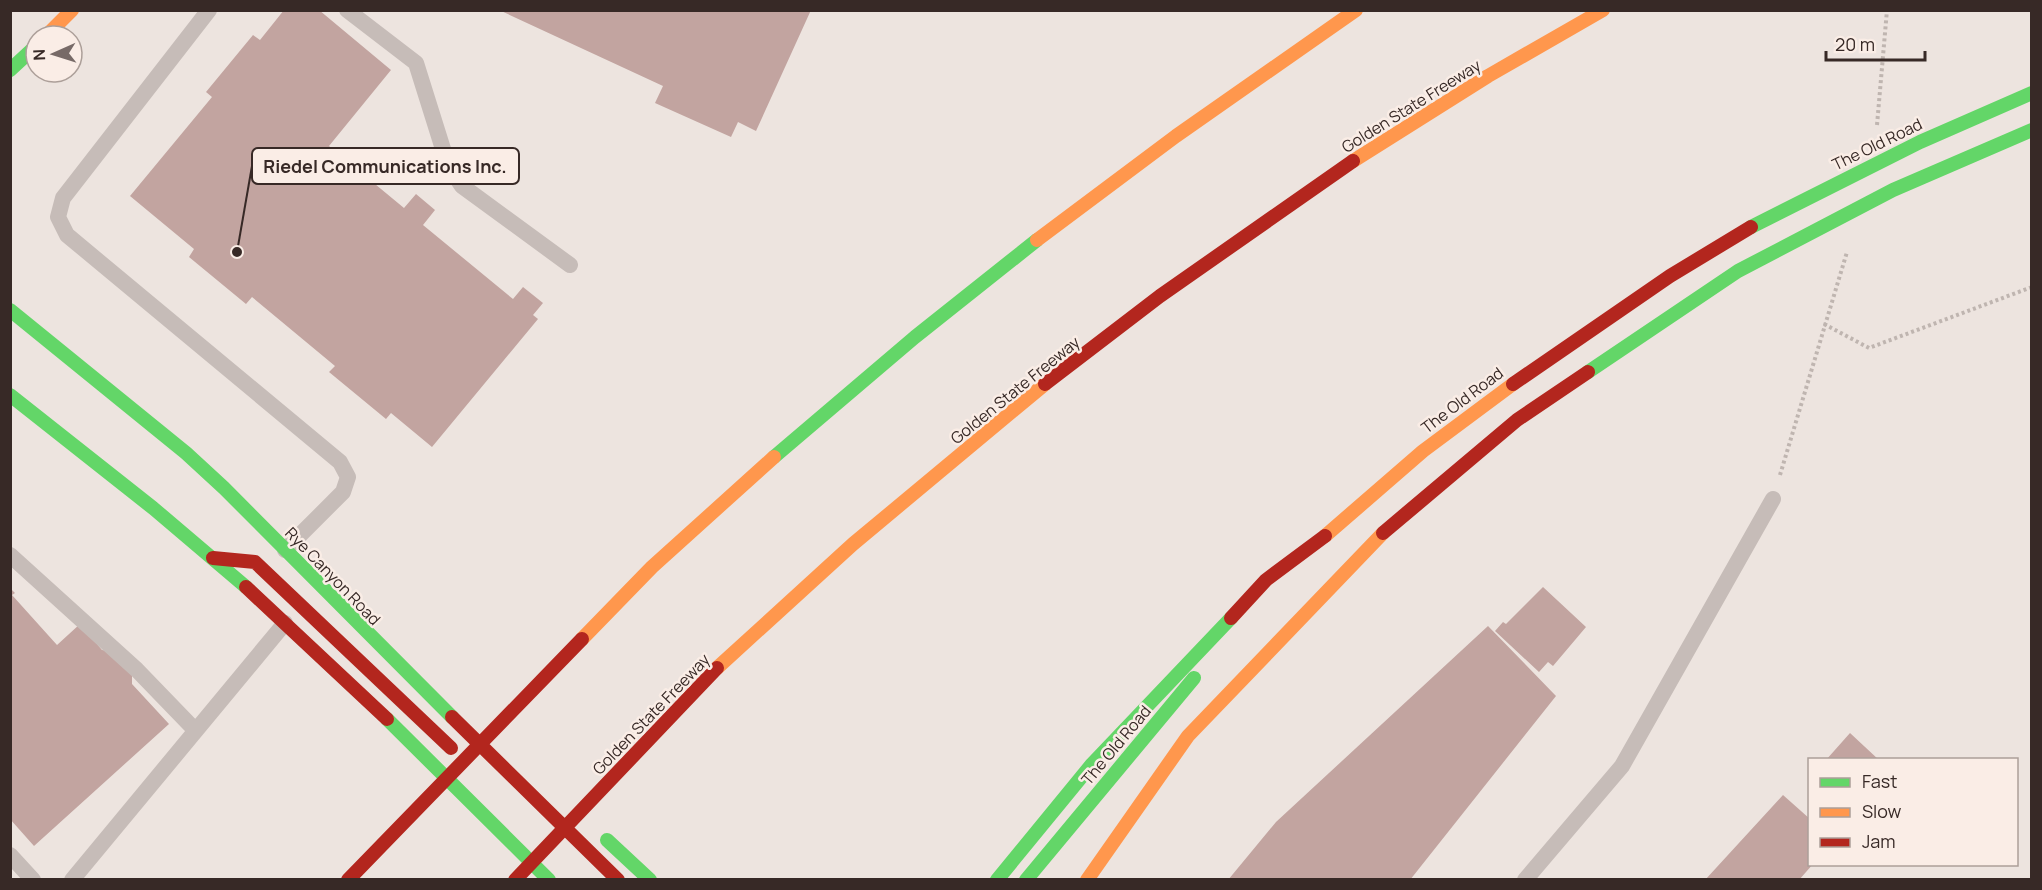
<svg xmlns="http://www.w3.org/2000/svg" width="2042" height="890" font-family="Manrope,sans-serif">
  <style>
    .building { fill: #c2a4a0 }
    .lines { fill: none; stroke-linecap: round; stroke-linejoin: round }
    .path { stroke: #bfb5b0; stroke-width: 4; stroke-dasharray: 3 3; stroke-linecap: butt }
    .lane { stroke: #c6bcb8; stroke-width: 16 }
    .fast { stroke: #63d668; stroke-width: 14 }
    .slow { stroke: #ff974d; stroke-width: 14 }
    .jam { stroke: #b3261e; stroke-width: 14 }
    .labels { text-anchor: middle; stroke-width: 5; stroke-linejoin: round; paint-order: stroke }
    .street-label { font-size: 16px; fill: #372926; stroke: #faede6 }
    .leader { fill: none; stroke: #372926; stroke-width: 2 }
    .callout-dot { fill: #372926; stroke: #faede6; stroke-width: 2 }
    .callout { fill: #faede6; stroke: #372926; stroke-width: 2 }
    .callout-label { font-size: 18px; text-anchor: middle; font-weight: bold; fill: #372926 }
  </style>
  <rect width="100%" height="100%" fill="#ede4df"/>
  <!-- building -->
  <path class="building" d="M284,10H319L391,70L329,146L404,208L416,194L435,210L423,225L513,299L523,287L543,303L533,315L538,319L432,447L391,413L386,419L329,372L335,366L252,297L246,304L189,257L194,249L130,196L212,97L206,92L253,35L260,40Z
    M499,10H811L756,131L738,122L731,137L655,103L663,86Z
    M1543,587L1586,627L1553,666L1548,662L1539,672L1495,631L1503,622L1506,624Z
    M10,588L15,593L12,595L57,645L80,624L102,650L110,651L132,675V684L169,724L34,846L10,819Z
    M1488,626L1556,696L1410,880H1228L1276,822Z
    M1850,733L1879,760H1826Z
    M1783,795L1810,819V864H1813L1799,880H1705Z"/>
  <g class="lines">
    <!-- path -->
    <path class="path" d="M1877,125L1887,10
      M1824,324L1869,348L2032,287
      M1780,475L1847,252"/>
    <!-- lane -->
    <path class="lane" d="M209,10L63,198L58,217L67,235L340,462L348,477L343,492L285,550
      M347,10L416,63L448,165L462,186L570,265
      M10,555L137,670L195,730
      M10,855L33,880
      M72,880L285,623
      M1525,880L1622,766L1773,499"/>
    <!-- fast -->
    <path class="fast" d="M10,70L36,46
      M1751,227L1920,142L2032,93
      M10,310L186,453L224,488L452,717
      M1588,372L1738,271L1893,190L2032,130
      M10,395L153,508L246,587
      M774,457L915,337L1037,240
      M387,719L549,880
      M607,840L650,880
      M997,880L1092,764L1231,618
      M1026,880L1194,678"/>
    <!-- slow -->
    <path class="slow" d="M46,36L72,10
      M1353,161L1488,76L1603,10
      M1037,240L1176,136L1356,10
      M1325,536L1423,451L1513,384
      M582,639L652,567L774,457
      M717,668L853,544L1045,384
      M1087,880L1188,736L1383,533"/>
    <!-- jam -->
    <path class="jam" d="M1045,384L1160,296L1353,161
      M1513,384L1670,276L1751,227
      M1383,533L1517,420L1588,372
      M213,558L255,562L451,748
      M246,587L387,719
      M1231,618L1266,580L1325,536
      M452,717L618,880
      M348,880L582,639
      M515,880L717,668"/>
  </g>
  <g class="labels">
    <!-- street labels -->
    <g class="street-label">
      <text transform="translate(1411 106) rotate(-32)" y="6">Golden State Freeway</text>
      <text transform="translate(1877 144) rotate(-26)" y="6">The Old Road</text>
      <text transform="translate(1015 390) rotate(-39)" y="6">Golden State Freeway</text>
      <text transform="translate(1462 400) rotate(-37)" y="6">The Old Road</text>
      <text transform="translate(333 576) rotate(46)" y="6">Rye Canyon Road</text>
      <text transform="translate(651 714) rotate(-46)" y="6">Golden State Freeway</text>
      <text transform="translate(1116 745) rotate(-50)" y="6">The Old Road</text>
    </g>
  </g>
  <!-- callouts -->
  <path class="leader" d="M237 252L252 166"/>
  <circle class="callout-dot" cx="237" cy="252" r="6"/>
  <rect class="callout" x="252" y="148" width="267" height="36" rx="6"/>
  <g class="callout-label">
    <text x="385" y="173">Riedel Communications Inc.</text>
  </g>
  <!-- border -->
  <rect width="2042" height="890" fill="none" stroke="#372926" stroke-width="24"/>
  <!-- legend -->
  <rect x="1808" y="758" width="210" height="108" fill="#faede6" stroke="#ac9f99" stroke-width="1.5"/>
  <rect x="1820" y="778" width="30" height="9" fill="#63d668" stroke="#ac9f99" stroke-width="1.5"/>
  <text x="1862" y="788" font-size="18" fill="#372926">Fast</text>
  <rect x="1820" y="808" width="30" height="9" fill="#ff974d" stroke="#ac9f99" stroke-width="1.5"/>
  <text x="1862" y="818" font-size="18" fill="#372926">Slow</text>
  <rect x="1820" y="838" width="30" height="9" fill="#b3261e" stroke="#ac9f99" stroke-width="1.5"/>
  <text x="1862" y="848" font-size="18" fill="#372926">Jam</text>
  <!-- north arrow -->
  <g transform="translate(54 54) rotate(267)"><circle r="28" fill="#faede6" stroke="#ac9f99" stroke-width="1.5"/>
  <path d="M0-4.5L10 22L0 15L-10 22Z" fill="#776a67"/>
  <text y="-9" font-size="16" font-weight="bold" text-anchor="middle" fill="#372926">N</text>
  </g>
  <!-- scale -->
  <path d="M1826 51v9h99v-9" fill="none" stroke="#372926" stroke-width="3"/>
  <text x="1835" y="51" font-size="18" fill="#372926" stroke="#faede6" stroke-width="4.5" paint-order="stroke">20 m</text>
</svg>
